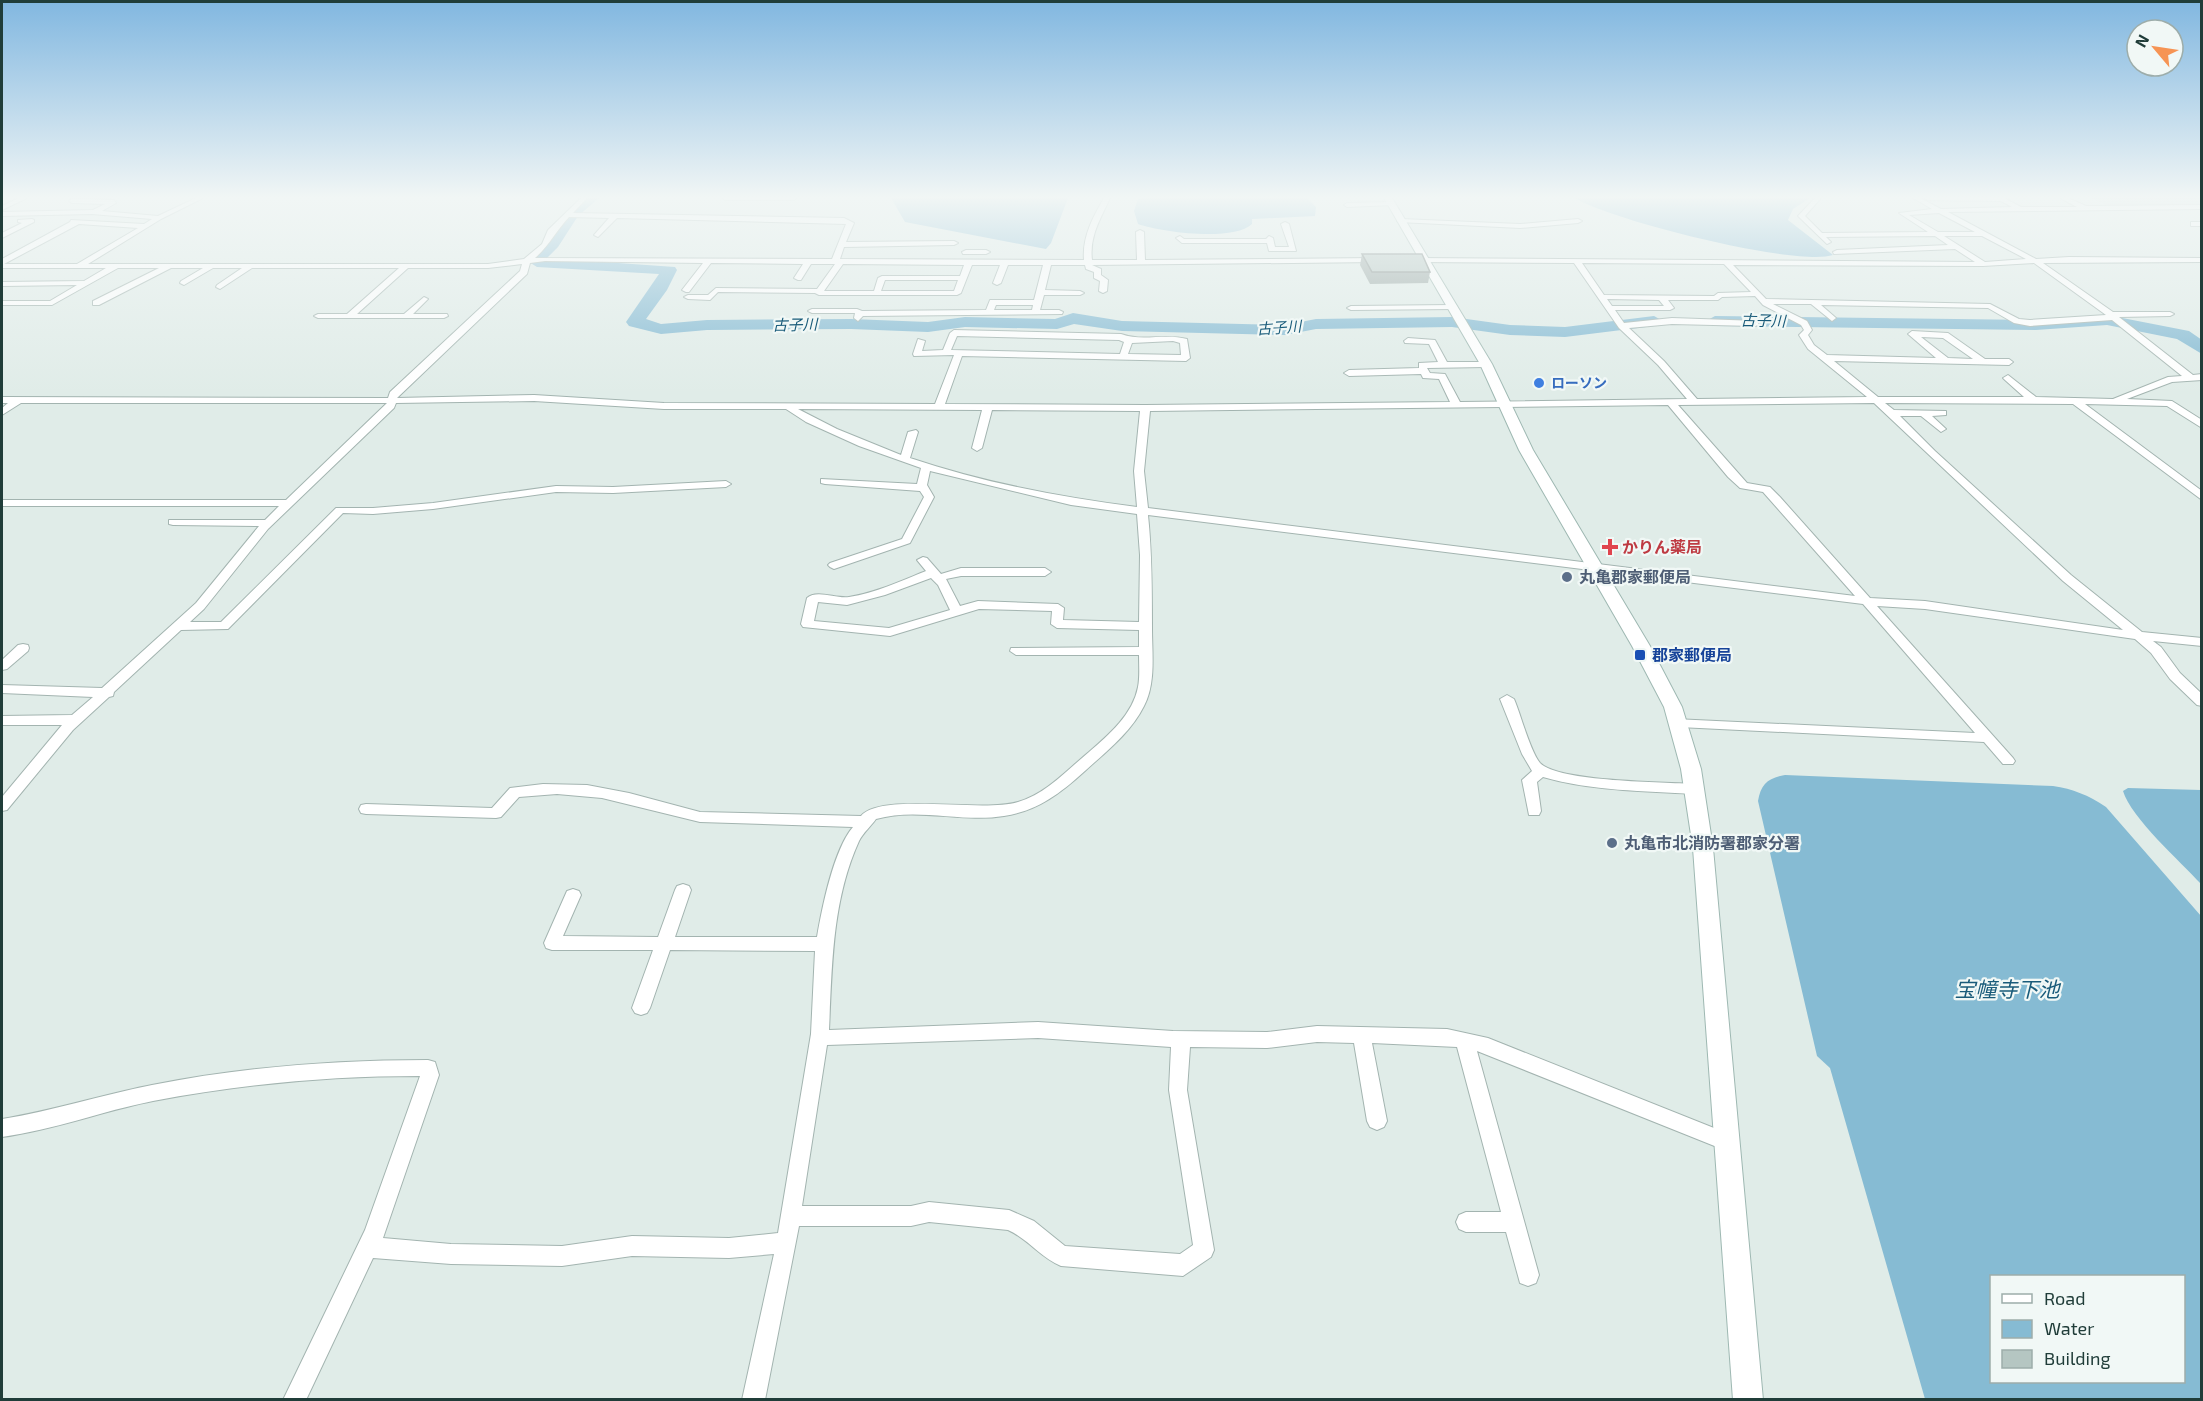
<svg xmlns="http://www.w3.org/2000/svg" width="2203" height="1401" font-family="'Exo 2','Noto Sans JP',sans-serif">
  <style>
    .built { fill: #cedbd7 }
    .water { fill: #86bbd3; fill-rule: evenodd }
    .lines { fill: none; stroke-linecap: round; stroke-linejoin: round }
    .river { fill: #86bbd3; fill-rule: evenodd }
    .street-casing { stroke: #a3b4b0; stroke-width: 2 }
    .secondary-casing { stroke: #9eb8b2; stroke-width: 2 }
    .street { fill: #fff; fill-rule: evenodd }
    .secondary { fill: #fff; fill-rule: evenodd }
    .wall { fill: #9caaa7 }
    .building { fill: #b5c6c2; stroke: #7f8b88; stroke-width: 1.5 }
    .shop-dot { fill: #3f7fe0; stroke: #f1f8f6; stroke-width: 2 }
    .health-dot { fill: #e0444e; stroke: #f1f8f6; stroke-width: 2 }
    .service-dot { fill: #5c6f8a; stroke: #f1f8f6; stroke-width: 2 }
    .transit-dot { fill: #1a4fb4; stroke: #f1f8f6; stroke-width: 2 }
    .labels { text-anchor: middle; stroke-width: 4.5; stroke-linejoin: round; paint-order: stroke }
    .far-shop-label { font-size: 14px; font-weight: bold; fill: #366cbe; stroke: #f1f8f6; text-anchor: start }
    .far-water-label { font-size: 15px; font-style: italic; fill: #195b7a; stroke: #f1f8f6 }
    .health-label { font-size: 16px; font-weight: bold; fill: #be3a42; stroke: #f1f8f6; text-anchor: start }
    .service-label { font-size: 16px; font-weight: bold; fill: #4e5e75; stroke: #f1f8f6; text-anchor: start }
    .transit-label { font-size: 16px; font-weight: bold; fill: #164399; stroke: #f1f8f6; text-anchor: start }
    .near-water-label { font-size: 21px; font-style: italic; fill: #195b7a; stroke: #f1f8f6 }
  </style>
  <rect width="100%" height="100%" fill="#e0ece8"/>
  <!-- built -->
  <path class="built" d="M2091,198H2195L2201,201V205H2107Z"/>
  <!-- water -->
  <path class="water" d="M891,198H1068L1051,243L1046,249L905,222Z
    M1156,198H1307L1316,207L1315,216L1252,219V224C1233,242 1161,232 1138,224L1134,211L1138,199Z
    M1575,198H1810L1793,209L1788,220L1833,255C1796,267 1610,220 1575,198Z
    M1785,775L2053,786C2073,789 2088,795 2106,807L2201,916V1399H1925L1830,1068L1817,1056L1758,801C1761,784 1768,778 1785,775ZM2184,1276V1382H1992V1276Z
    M2128,788L2201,790V884C2181,862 2131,818 2123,791Z"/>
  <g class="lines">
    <!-- river -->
    <path class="river" d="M584,198H599L578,216L558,247L547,258L675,267L677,270L667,290L646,319L661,324L707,320L851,319L928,322L965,317L1055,319L1073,313L1122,321L1285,325L1316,319L1452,317L1510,325L1565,327L1654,316L1663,321L1654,326L1565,337L1510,335L1452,327L1316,329L1285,335L1122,331L1074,324L1057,329L965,327L928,332L851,329L707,330L661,334L629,326L626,322L659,274L537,267L529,262C529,252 537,251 543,245C558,229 564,211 584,198Z
      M2107,315L2189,331L2202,340V354L2177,339L2107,325L2036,330L1715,326L1706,321L1715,316L2036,320Z"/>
    <defs>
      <path id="street" d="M19,198H27L2,210V206Z
        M196,198H203L161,219L88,264H488L524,259L542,244L548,230L581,198H587L573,213L844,218L854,223L846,242L954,241L958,243L954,245L844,247L840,259L1084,260C1082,237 1093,217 1104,198H1110C1101,218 1089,236 1092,260H1137L1136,232L1140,230L1144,232L1145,260L1378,258L1382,260L1378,262L1092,265L1101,269V275L1108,280L1107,291L1103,293L1099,291L1100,281L1094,278V272L1086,269L1085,265H1051L1045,290L1080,291L1084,293L1080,295H1044L1040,310H1059L1063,312L1062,314L863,316L858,321L854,318L855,313H812L808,311L812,309H857L862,311L986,310L990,300H1034L1043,265H1008L1001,283L997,285L993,283L1000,265H972L961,293L957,295H819L815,293L718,292L710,300L688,299L684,297L688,295H708L716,288L817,289L835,264H811L801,280H798L794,278L803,264L711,263L689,292H686L682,290L703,263L545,261L530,263L527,274L397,398L534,395L664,403L935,404L954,355L914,356L913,354L918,339L925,341L922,351L943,350L950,333L954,330L1121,334C1142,342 1165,333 1187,339L1190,358L1186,361L962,356L945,404L1145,405L1450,402L1439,379L1423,378L1421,374L1349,376L1344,373L1349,370L1419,368V363L1438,362L1429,344L1405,343L1404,341L1408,338L1435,340L1447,362H1489V366L1486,367L1427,368L1430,373L1445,374L1460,402L1687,399L1658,365L1619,328L1574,263L1413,262L1409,260L1413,258L1975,262L1955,249L1834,254L1833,252L1837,250L1948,245L1935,236L1826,237L1831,242L1827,244L1798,216L1815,198H1821L1805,216L1822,233L1928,232L1899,213L1932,209L1913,198H1920L1941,209L2012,207L2001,201L1928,200L1925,198H2004L2021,207H2077L2060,198H2068L2086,206L2202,205V209L1948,212L2036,259L2069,257L2202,258V262L2043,263L2113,312H2170L2174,314L2170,316L2119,317L2193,375L2202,374V380L2172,382L2127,399L2172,401L2202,420V428L2167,406L2085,404L2202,491V500L2073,404L1885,403L1894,410L1946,411V415L1932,416L1946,429L1941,432L1921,416H1900L1935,451L2071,575L2142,632L2202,638V646L2153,641L2161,647L2180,673L2202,694V706L2197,705L2170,679L2151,653L2135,639L1925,609L1877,606L2013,758L2015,761L2013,764H2003L1984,742L1679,727L1674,725L1672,722L1674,719L1975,733L1863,604L1148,515C1152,553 1152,591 1152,629C1152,654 1156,683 1144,706C1131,732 1108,750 1086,770C1062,792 1038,811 1004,816C962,823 917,807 876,819C871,826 863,833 859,841C832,900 832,966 829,1030L1038,1022L1173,1031L1267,1032L1317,1026L1447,1029L1488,1038L1734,1136L1737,1142L1734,1148L1727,1151L1477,1051L1539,1275L1536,1283L1528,1286L1520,1283L1506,1232H1466L1459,1229L1456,1222L1459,1215L1466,1212H1501L1457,1047L1372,1043L1387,1121L1384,1127L1377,1130L1370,1127L1367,1121L1354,1043L1317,1042L1267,1048L1190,1047L1187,1090L1214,1250L1211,1257L1183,1276L1061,1266C1041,1258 1028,1239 1008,1230L929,1222L911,1226H799L765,1400H742L774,1254L729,1258L632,1256L562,1266L451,1264L373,1258L306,1400H283L365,1230L420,1076C331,1076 241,1084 153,1101C102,1111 54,1130 2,1137V1119C53,1111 101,1095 152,1085C243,1067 335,1060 428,1060L435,1062L439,1075L383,1238L451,1244L562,1246L632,1236L729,1238L778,1233L811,1034L815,951L670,950L650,1008L647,1013L641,1015L635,1013L632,1008L653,950H552L546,948L544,943L567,891L573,889L579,891L581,895L563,936L658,937L675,890L677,886L683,884L689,886L691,890L675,937H817C822,908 834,849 853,827L700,822L602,798L557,794L519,797L501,817L496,818L366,814L361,813L359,809L361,805L366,804L492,808L510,788L543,784L587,785L629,793L700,812L861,816C882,792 982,813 1018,802C1046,794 1067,770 1089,752C1109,735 1133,714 1138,687C1140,677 1139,665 1139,655H1016L1010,651L1011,648L1139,647V630L1057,628L1051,624L1052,611L979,609L890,636L803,627L801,624L807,598C817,589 836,599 849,597C875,593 901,581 926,571L917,560L923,557L927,558L941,574L961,568H1045L1051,572L1045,576H961L946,579L960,606L978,601L1058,604L1064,608L1063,620L1139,622L1140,555L1137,514L1071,505L930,471L927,485L934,497L910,543L834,569L830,567L828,565L830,563L902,539L924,497L920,491L825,484L821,483V479L917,484L921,468L859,446L806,422L786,409H664L534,401L396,403L394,408L268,529L204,609L190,622H221L336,508H373L433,503L556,486L613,487L726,481L731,484L726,487L613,493L556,492L433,509L373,514L343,513L228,629L181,630L114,692L113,696L109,697L73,730L7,810L2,811V797L62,725H2V716L72,715L93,697L2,693V685L102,688L196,603L259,526L173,525L169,524V520H265L279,506H2V500H286L387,403H21L2,415V408L8,403H2V397L388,398L390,392L520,271L522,264L488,268H408L357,314H404L424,297L428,299L413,314H447L448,316L444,318H318L314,316L318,314H347L399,268H252L220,289L216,287L217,285L242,268H213L184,285L180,283L181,281L203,268H171L99,305H93V301L159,268H118L52,305H2V301H50L77,285L2,286V282L84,281L106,268H2V259L70,222L71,220L144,224L152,219L92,214L2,216V212L93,210L105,204L72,203L69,201L72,199L114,200L116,203L102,211L158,216ZM1939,213L1975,232H1938L1909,215ZM569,217L609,218L594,235L598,237L617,218L846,224L832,259L535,258C549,246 556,231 569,217ZM79,224L138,228L77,264H4ZM1944,236H1982L2026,259L1985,262ZM1582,263L1724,264L1751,292L1718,293L1714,296L1604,295ZM2034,263L2106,315L2030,320L2019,319L1990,304L1766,299L1733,265L1983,266ZM843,264L964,265L960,276H882L878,278L874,291H824ZM885,280H958L954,291H881ZM1755,296L1763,305L1801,325L1804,330L1799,335L1808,349L1867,397L1697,399L1664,361L1629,328L1672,324L1755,326L1758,325V321L1672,318L1624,323L1615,310H1670L1674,308L1668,300H1718L1722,297ZM1607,299L1659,300L1664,306H1612ZM1773,304H1811L1832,321L1836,318L1821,305L1988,308L2014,323L2030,326L2112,320L2182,376L2168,377L2113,399L2036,397L2008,375L2003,378L2005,380L2024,397H1878L1834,361L2009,365L2013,362L2009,359H1985L1948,333L1912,331L1908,334L1936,358L1827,355L1814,345L1808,335L1812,330L1807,321ZM996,305H1033L1032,310H994ZM957,336L1119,340L1124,342L1120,354L951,350ZM1921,337L1943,338L1973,359L1948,358ZM1173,341L1180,343L1181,355L1128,354L1132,343ZM1874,403L2063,581L2123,630L1925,601L1870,598L1780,497L1770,487L1747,483L1678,405ZM1668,405L1728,477L1740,488L1763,492L1855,596L1148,508L1144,471L1150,411ZM798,409L982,410L972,448L977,451L982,448L992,410L1140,411L1134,471L1137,507C1059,497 984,483 910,458L918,432L916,430L908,432L901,455L837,429ZM931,578L938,585L950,610L889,628L814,621L818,602L847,605L885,595ZM1038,1038L1171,1047L1169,1090L1193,1245L1180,1254L1065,1246L1034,1221L1009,1210L929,1202L911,1206H802L827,1045Z
        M722,198H797L794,200H725Z
        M1391,202L1393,205L1347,207L1344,205L1347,203Z
        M32,219L34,220V222L2,238V233L22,223L18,222V220Z
        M1401,219L1520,224L1578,219L1582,221L1578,223L1520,228L1399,222L1397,221Z
        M1285,222L1289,224L1296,251H1269L1267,243H1182L1176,238L1180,236L1184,239H1266L1269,236L1273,238L1275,247H1289L1281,224Z
        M2191,222H2202V226H2191Z
        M966,250H986L990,252L986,254H963L962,252Z
        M1452,305H1455V309L1351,310L1347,308L1351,306Z
        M23,644L28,645L29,648L28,651L7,669L2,670V660L18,645Z
        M1507,695L1514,699C1521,715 1530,751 1540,763C1558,782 1665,782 1694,784L1699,785L1701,789L1699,793L1694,794C1644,791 1592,791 1543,777L1537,782L1541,811L1539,815H1529L1522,780L1532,771L1522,754L1500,699Z"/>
      <path id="secondary" d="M1384,198H1392L1492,364L1533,450L1650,646L1682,707L1701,769L1713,848L1763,1400H1733L1693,848L1681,769L1664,707L1632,646L1519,450L1480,364Z"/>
    </defs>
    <!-- street casing -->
    <use href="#street" class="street-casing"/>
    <!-- secondary casing -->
    <use href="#secondary" class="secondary-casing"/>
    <!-- street -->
    <use href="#street" class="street"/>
    <!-- secondary -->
    <use href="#secondary" class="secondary"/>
  </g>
  <!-- wall -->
  <path class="wall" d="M1362,254L1430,272L1428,283L1370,284L1360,265Z"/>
  <!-- building -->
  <path class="building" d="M1362,254H1422L1430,272H1372Z"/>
  <!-- sky -->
  <linearGradient id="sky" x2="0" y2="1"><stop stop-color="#81b7e0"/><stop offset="0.5" stop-color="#f1f6f5"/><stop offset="1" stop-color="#f1f6f5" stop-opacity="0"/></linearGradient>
  <rect width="2203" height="394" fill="url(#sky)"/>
  <!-- markers -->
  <circle class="shop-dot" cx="1539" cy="383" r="6"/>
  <path class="health-dot" d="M1607 538h6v6h6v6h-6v6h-6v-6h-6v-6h6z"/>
  <g class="service-dot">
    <circle cx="1567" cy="577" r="6"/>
    <circle cx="1612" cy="843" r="6"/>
  </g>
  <rect class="transit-dot" x="1634" y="649" width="12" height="12" rx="3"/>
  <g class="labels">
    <!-- far-shop labels -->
    <g class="far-shop-label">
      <text x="1551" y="388">ローソン</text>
    </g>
    <!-- far-water labels -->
    <g class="far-water-label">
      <text transform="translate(1763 321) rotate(1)" y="5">古子川</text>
      <text transform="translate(795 325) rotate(-1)" y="5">古子川</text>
      <text transform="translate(1279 328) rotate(-4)" y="5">古子川</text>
    </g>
    <!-- health labels -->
    <g class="health-label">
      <text x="1622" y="553">かりん薬局</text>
    </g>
    <!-- service labels -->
    <g class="service-label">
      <text x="1579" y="583">丸亀郡家郵便局</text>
      <text x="1624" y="849">丸亀市北消防署郡家分署</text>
    </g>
    <!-- transit labels -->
    <g class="transit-label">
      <text x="1652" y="661">郡家郵便局</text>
    </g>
    <!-- near-water labels -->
    <g class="near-water-label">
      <text x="2007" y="997">宝幢寺下池</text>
    </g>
  </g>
  <!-- border -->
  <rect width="2203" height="1401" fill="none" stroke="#203d39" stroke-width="6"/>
  <!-- legend -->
  <rect x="1990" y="1275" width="195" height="108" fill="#f1f8f6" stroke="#9dadaa" stroke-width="1.5"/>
  <rect x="2002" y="1294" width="30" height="9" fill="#ffffff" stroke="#9dadaa" stroke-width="1.5"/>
  <text x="2044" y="1305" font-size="18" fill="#203d39">Road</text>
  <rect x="2002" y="1320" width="30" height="18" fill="#86bbd3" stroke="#9dadaa" stroke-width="1.5"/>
  <text x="2044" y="1335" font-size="18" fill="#203d39">Water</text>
  <rect x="2002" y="1350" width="30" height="18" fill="#b5c6c2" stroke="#9dadaa" stroke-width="1.5"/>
  <text x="2044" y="1365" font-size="18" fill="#203d39">Building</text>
  <!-- north arrow -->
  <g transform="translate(2155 48) rotate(299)"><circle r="28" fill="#f1f8f6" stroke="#9dadaa" stroke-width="1.5"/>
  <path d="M0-4.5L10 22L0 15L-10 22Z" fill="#f69454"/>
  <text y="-9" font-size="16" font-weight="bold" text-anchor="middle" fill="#203d39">N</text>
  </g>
</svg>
